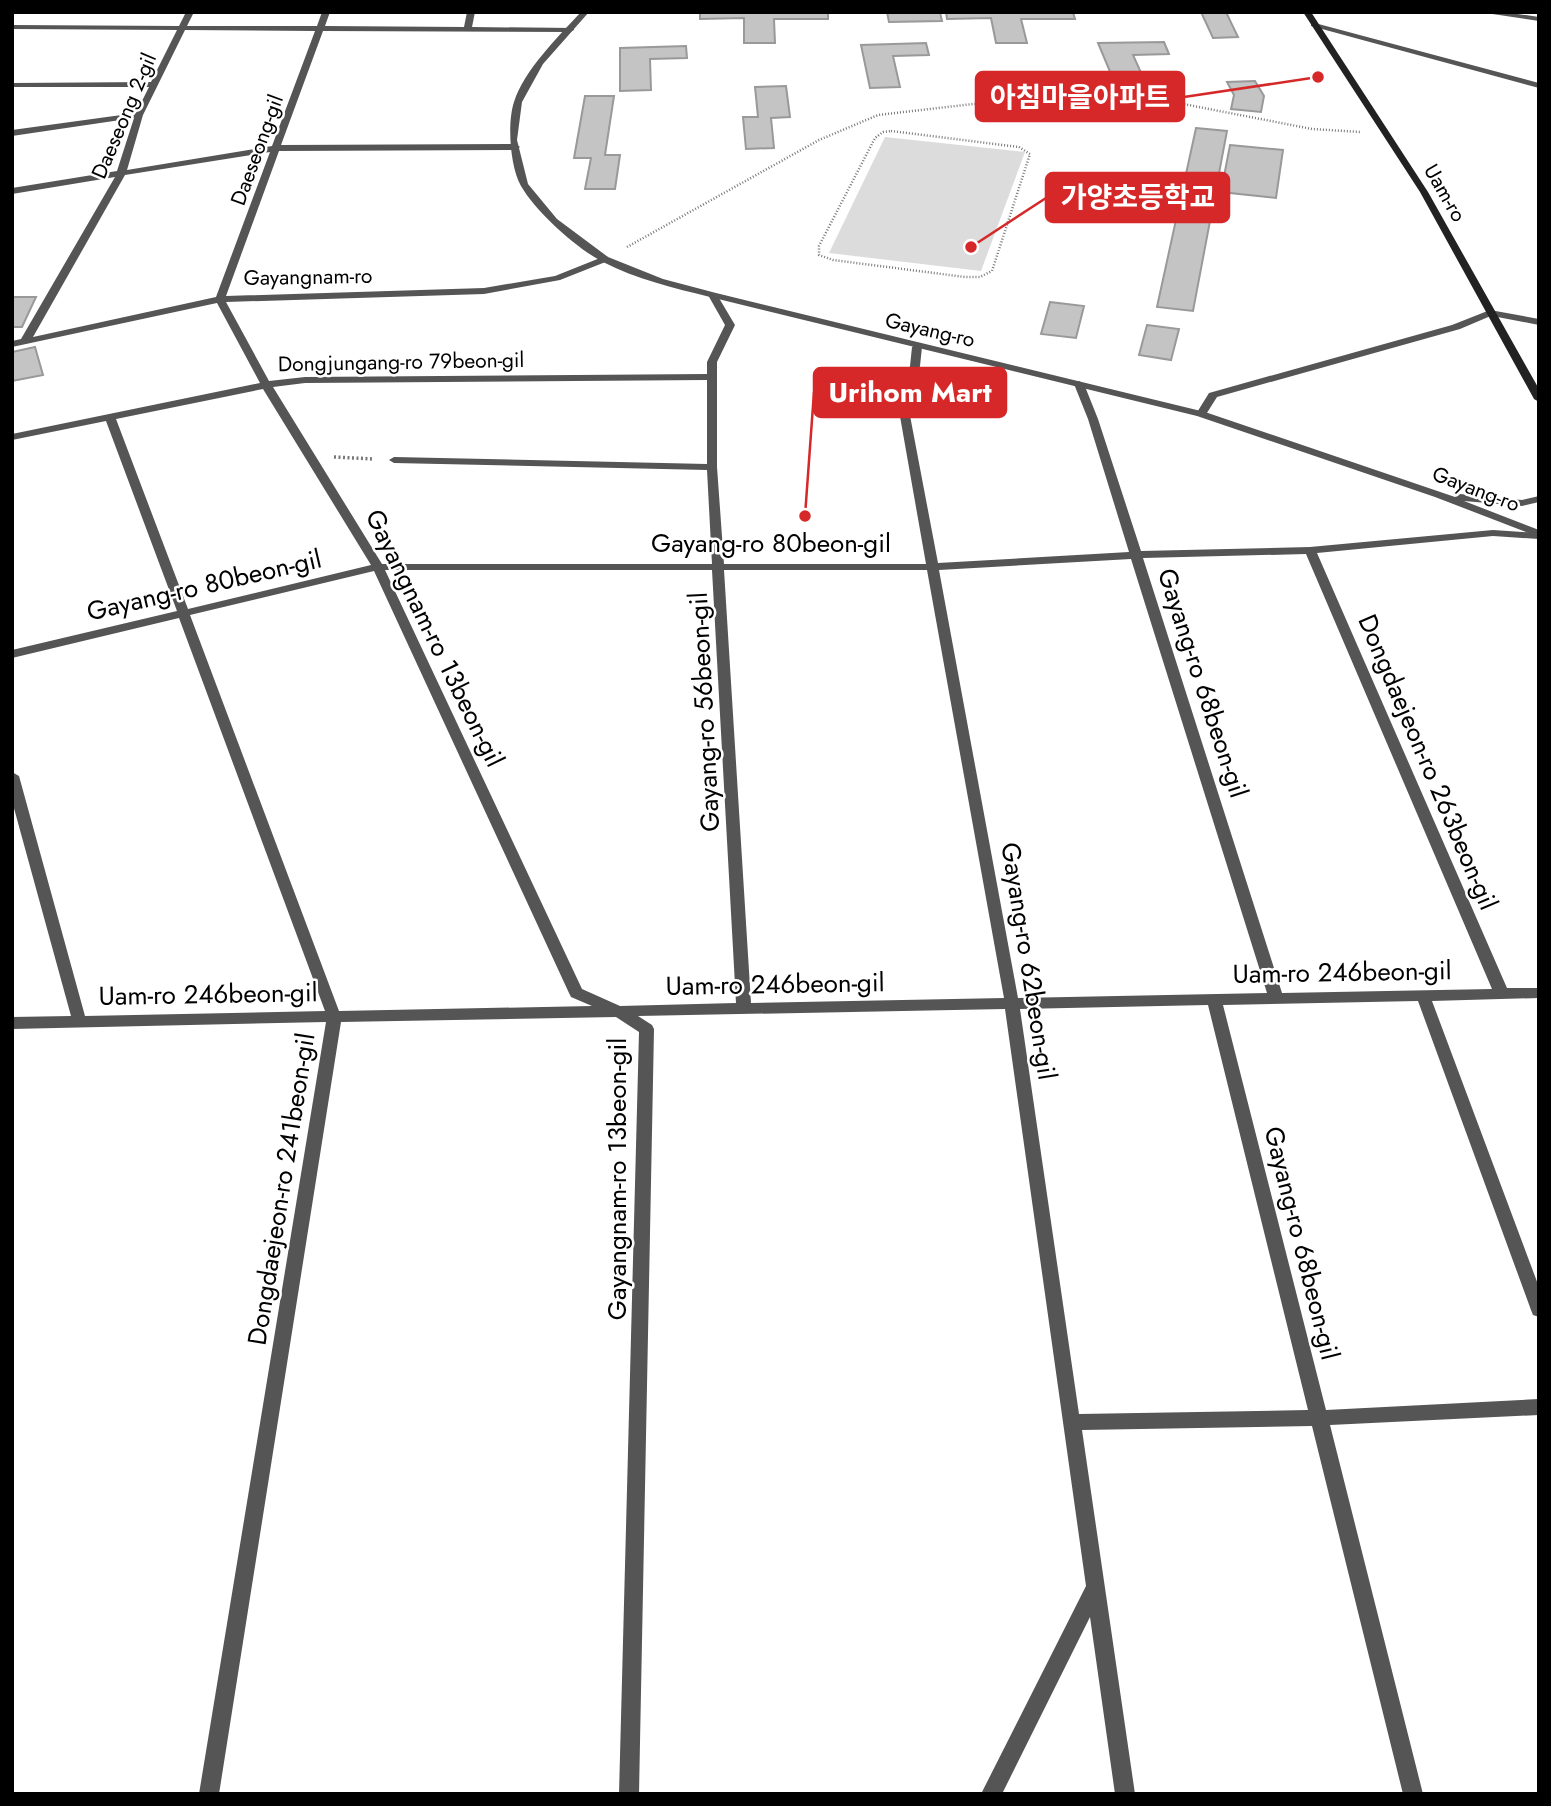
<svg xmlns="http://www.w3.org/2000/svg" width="1551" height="1806" font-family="Jost,'Noto Sans KR',sans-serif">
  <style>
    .green { fill: #dcdcdc }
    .building { fill: #c4c4c4; stroke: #999; stroke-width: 2 }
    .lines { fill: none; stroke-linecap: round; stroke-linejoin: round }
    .path-far1 { stroke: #777; stroke-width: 2.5; stroke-dasharray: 1 2; stroke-linecap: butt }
    .path { stroke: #777; stroke-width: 3.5; stroke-dasharray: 2 2.5; stroke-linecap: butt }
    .service { fill: #555; fill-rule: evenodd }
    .minor { fill: #555; fill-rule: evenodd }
    .tertiary { fill: #555; fill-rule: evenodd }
    .secondary { fill: #222; fill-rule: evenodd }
    .labels { text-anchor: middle; stroke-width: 5; stroke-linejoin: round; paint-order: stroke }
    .far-street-label { font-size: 21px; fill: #000; stroke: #fff }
    .street-label { font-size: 26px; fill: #000; stroke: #fff }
    .leader { fill: none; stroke: #d62828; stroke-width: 2.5 }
    .callout-dot { fill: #d62828; stroke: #fff; stroke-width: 2.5 }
    .callout { fill: #d62828; stroke: #d62828; stroke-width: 2.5 }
    .callout-label { font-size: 28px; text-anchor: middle; font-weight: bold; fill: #fff }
  </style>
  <rect width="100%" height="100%" fill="#fff"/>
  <!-- green -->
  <path class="green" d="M885,137L1025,152L981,271L829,253Z"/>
  <!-- building -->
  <path class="building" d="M700,12H828V19H774L775,43H744V18L700,19Z
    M887,12H940L942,21L889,22Z
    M946,12H1073L1075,19H1021L1027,43H996L991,18L947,19Z
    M1201,12H1226L1238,37L1213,38Z
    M1164,42L1169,54L1133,55L1147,86H1116L1098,43Z
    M926,43L929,55L893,56L900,87L870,88L861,45Z
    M686,46L687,58L650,59L651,90L620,91V48Z
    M1255,81L1264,96L1261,112L1231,109L1234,95L1227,82Z
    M786,86L790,117L771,118L774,148L746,149L743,117H758L755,87Z
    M585,96H614L605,155H620L615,189H585L591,158H574Z
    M1196,128L1227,131L1193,311L1157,307Z
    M1230,145L1283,150L1276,198L1221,192Z
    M12,297H36L22,327H12Z
    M1050,302L1084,306L1076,338L1041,334Z
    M1147,325L1179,329L1171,360L1139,355Z
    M35,347L43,375L12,381V352Z"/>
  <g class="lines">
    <!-- path-far1 -->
    <path class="path-far1" d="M891,131L1019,147L1030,154L992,271L980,277H965L833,260L819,255V246L875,138L883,132Z
      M627,247L819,140L878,115L973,104L1173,102L1312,129L1360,132"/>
    <!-- path -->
    <path class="path" d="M334,457L374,459"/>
    <!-- service -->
    <path class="service" d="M1490,310L1493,311V315L1460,329L1217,397L1205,416H1197L1196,414L1209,393L1452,325Z"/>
    <!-- minor -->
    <path class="minor" d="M186,12H194L187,26H317L322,12H330L325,26L464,27L467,12H475L472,27L573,28L574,30L570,32L323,31L281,145L516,144L520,147L516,150L279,151L226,296L484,288L555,276L605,256L608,257V261L560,280L484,294L226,302L269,381L305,377L707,374V362L725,325L708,295L716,293L735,325L717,362V467L724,564H926L898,405L910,366L912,347L917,344L922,347L920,366L908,405L938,563L1129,552L1088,419L1074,384L1079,381L1084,384L1098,419L1141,551L1310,547L1493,530L1539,533V539L1493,536L1317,553L1507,988H1539V998L1432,1001L1539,1287V1317L1533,1315L1531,1310L1418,1001L1223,1005L1326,1410L1539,1399V1415L1330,1425L1423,1794H1403L1312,1426L1082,1430L1135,1794H1115L1090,1617L1002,1794H981L1086,1586L1005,1009L638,1016L652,1025L654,1029L639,1794H619L639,1032L616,1017L341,1022L219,1794H199L326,1022L12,1029V1017L71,1016L12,801V772L19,776L85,1016L325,1011L179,618L12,658V650L177,611L106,421L12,440V434L260,383L217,303L12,347V341L21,339L115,177L12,194V188L117,171L134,118L12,136V130L136,113L149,87H12V83L151,82L177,30L12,29V25L179,26ZM185,30L315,31L272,146L127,170L143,115ZM270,152L216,297L33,337L125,175ZM707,380V464L394,457L389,460L394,463L707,470L712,564H382L273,387L305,383ZM263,389L371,565L188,609L116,419ZM1306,554L1492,989L1282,993L1143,558ZM1131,559L1267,993L1018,998L939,570ZM385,570H712L736,1003L620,1006L582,989ZM724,570H927L1004,998L751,1003ZM374,571L569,993L571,997L592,1006L339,1011L190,615ZM1208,1005L1308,1410L1079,1414L1020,1009Z
      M1479,12H1504L1539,17V21Z
      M1311,22L1539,83V88L1311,26Z"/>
    <!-- tertiary -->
    <path class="tertiary" d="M581,12H589L543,64L522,102L517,140L528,184L557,219L608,257L663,279L716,293L1205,412L1455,497L1460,494L1522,500L1539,496V502L1522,506L1464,501L1539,530V537L1435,497L1197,416L710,297C674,288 636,279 603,262C576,248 536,212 521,186C510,167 507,123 514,102C524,70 558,37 581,12Z
      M1490,310L1539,319V325L1487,315V311Z"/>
    <!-- secondary -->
    <path class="secondary" d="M1303,12H1311L1428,192L1539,389V402L1534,399L1420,192Z"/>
  </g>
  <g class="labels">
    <!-- far-street labels -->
    <g class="far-street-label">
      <text transform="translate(124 116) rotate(-67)" y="7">Daeseong 2-gil</text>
      <text transform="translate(257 150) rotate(-70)" y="7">Daeseong-gil</text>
      <text transform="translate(1445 193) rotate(60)" y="7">Uam-ro</text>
      <text transform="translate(308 277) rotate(-1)" y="7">Gayangnam-ro</text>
      <text transform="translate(930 330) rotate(13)" y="7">Gayang-ro</text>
      <text transform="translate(401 362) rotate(-1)" y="7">Dongjungang-ro 79beon-gil</text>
      <text transform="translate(1476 489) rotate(21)" y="7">Gayang-ro</text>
    </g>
    <!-- street labels -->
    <g class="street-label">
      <text x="771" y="552">Gayang-ro 80beon-gil</text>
      <text transform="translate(204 585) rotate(-13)" y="9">Gayang-ro 80beon-gil</text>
      <text transform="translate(435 638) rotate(64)" y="9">Gayangnam-ro 13beon-gil</text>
      <text transform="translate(1203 683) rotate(72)" y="9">Gayang-ro 68beon-gil</text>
      <text transform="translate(704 712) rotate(-93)" y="9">Gayang-ro 56beon-gil</text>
      <text transform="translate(1428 762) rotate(67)" y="9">Dongdaejeon-ro 263beon-gil</text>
      <text transform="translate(1029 961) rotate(81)" y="9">Gayang-ro 62beon-gil</text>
      <text transform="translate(1342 972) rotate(-1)" y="9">Uam-ro 246beon-gil</text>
      <text transform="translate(775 984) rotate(-1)" y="9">Uam-ro 246beon-gil</text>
      <text transform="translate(208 994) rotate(-1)" y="9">Uam-ro 246beon-gil</text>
      <text transform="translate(617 1179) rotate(-90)" y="9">Gayangnam-ro 13beon-gil</text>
      <text transform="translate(281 1189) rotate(-81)" y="9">Dongdaejeon-ro 241beon-gil</text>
      <text transform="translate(1302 1243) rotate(76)" y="9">Gayang-ro 68beon-gil</text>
    </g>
  </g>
  <!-- callouts -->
  <path class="leader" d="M1318 77L1184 97M971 247L1046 198M805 516L814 392"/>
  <g class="callout-dot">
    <circle cx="1318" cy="77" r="7"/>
    <circle cx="971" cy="247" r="7"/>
    <circle cx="805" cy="516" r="7"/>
  </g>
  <g class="callout">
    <rect x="976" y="72" width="208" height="49" rx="7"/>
    <rect x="1046" y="173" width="183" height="49" rx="7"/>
    <rect x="814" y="368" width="192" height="49" rx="7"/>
  </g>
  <g class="callout-label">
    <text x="1080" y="107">아침마을아파트</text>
    <text x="1138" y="207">가양초등학교</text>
    <text x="910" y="402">Urihom Mart</text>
  </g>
  <!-- border -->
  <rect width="1551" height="1806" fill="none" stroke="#000000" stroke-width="28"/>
</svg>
